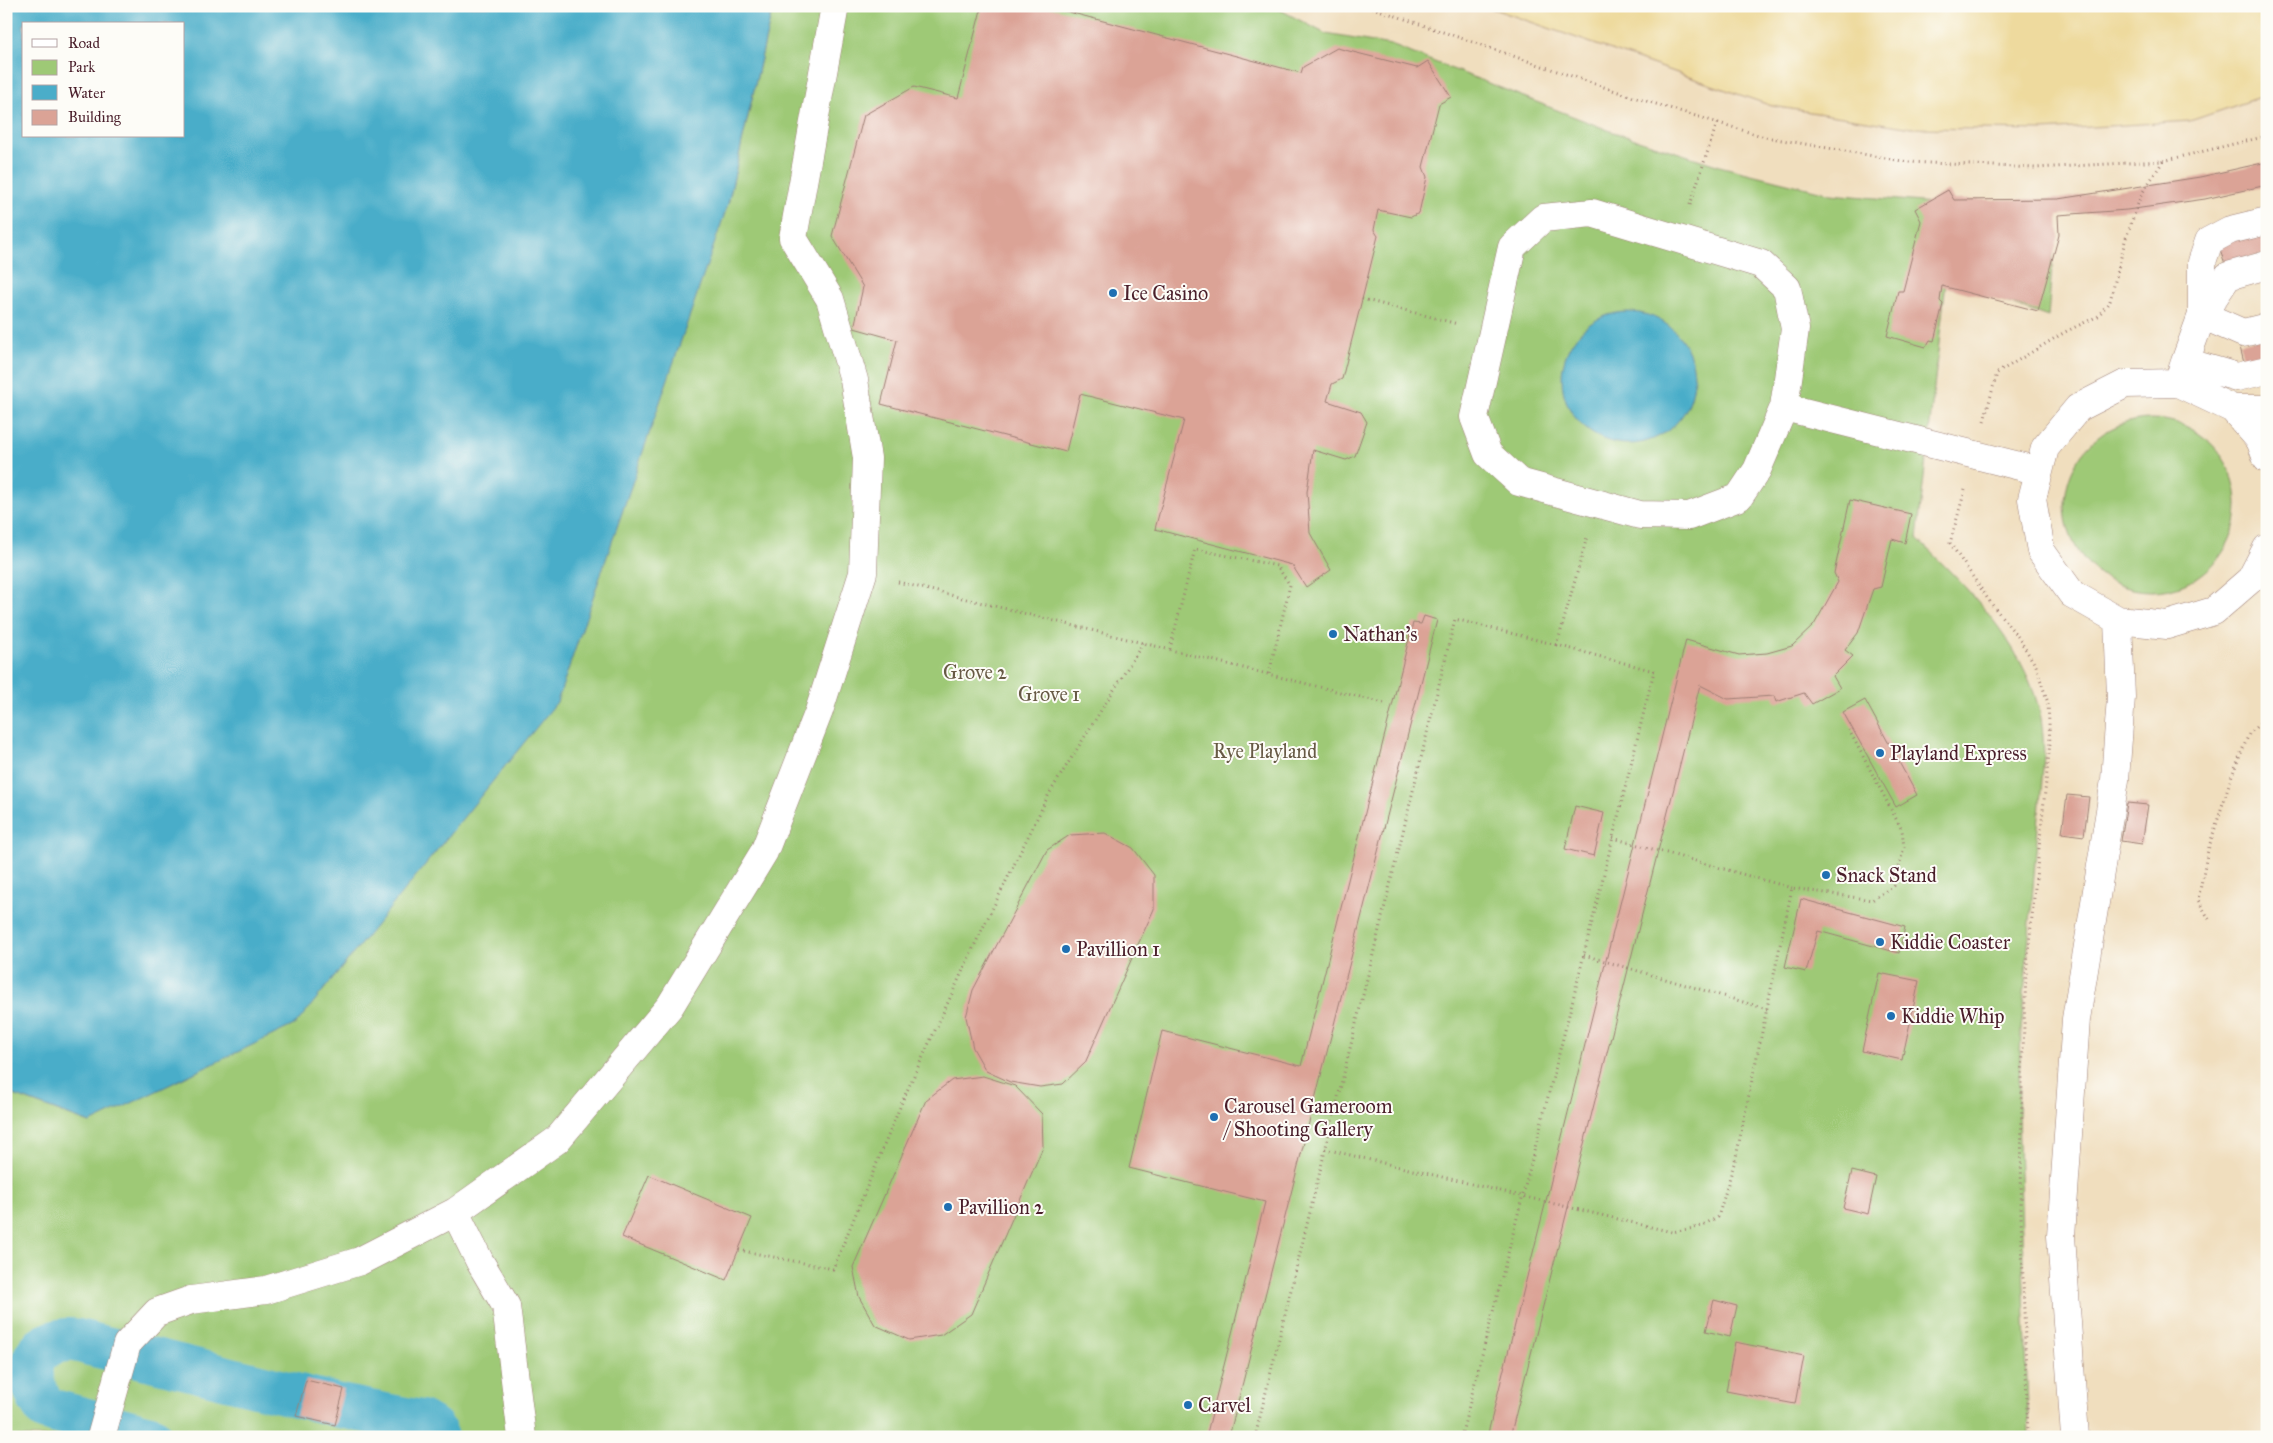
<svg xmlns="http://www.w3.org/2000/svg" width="2273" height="1443" font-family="'IM FELL Great Primer',serif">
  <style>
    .green { fill: #9ec976; stroke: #747450 }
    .sand { fill: #eeda9e; stroke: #9c7c64 }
    .water { fill: #4aadc9; stroke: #4a667a; fill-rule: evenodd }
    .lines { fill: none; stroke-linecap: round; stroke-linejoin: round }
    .canal { stroke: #4aadc9; stroke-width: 44 }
    .building { fill: #dba396 }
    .minor-casing { stroke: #9d7e74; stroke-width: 29 }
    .path { stroke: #9d7e74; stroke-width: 3; stroke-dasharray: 1 4; stroke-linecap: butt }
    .minor { stroke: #fff; stroke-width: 28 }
    .poi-dot { fill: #1f6fb2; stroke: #fdfcf7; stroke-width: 2 }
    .labels { text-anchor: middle; stroke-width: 4; stroke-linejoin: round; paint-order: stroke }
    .poi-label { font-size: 20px; fill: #4a1f2b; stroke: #fdfcf7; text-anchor: start }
    .park-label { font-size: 20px; fill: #675a45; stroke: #fdfcf7 }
  </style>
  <rect width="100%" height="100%" fill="#fdfcf7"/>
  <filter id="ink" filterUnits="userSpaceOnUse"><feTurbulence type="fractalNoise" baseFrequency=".02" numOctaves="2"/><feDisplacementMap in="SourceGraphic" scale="10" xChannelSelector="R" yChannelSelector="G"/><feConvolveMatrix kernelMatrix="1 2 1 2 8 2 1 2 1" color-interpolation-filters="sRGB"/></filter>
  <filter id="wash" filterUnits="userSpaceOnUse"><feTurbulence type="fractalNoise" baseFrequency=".0096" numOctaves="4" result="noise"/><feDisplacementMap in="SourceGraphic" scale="20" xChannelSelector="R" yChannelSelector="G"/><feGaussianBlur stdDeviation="1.12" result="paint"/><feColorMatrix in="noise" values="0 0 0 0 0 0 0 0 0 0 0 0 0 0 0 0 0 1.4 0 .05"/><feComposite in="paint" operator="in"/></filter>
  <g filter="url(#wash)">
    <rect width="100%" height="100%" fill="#f0debe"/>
    <!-- green -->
    <path class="green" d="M773,6H1273L1326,34L1391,45L1613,132L1723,167L1831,194L1955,205L2057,204L2048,317L1946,281L1917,539C1967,587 2021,640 2039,709C2043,723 2043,740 2044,755L2021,1030L2018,1114L2029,1437H6V1092L90,1123L728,204Z
      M2065 505a86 86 0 1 1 172 0a86 86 0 1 1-172 0Z"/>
    <!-- sand -->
    <path class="sand" d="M1485,6H2267V95L2190,121L2043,130L1912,128L1772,106Z"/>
    <!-- water -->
    <path class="water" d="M6,6H773L728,204L557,702L296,1024L90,1123L6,1092ZM24,24H184V136H24Z
      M1562 378a66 66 0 1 1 132 0a66 66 0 1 1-132 0Z"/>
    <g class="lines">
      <!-- canal -->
      <path class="canal" d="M150,1437L46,1409C25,1381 23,1344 67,1340C75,1339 86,1343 94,1345L340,1406L421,1422L433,1429L437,1437"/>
    </g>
    <g id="blocks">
      <!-- building -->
      <path class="building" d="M982,6H1046L1301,73L1303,67L1337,48L1417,68L1428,61L1451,97L1439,104L1423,167L1427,177L1419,213L1411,217L1378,210L1374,230L1378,236L1342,379L1332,384L1327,401L1361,412L1367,422L1355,456L1346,460L1313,450L1307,492L1310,533L1331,570L1306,587L1292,565L1155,529L1184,420L1080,394L1066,452L881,404L897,340L854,328L863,287L832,236L864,115L914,87L958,98Z
        M2267,162V185L2205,199L2127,210L2058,215L2059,235L2038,311L1942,286L1940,301L1943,304L1934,341L1930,340L1926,347L1887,336L1898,291H1903L1921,221L1915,209L1948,190L1954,200L2058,199L2200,177Z
        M2267,229V254L2225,264L2218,243Z
        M2267,336V365L2246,371L2239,343Z
        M1850,500L1911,514L1905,543L1892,539L1881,587L1873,589L1858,633L1845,650L1853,656L1833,676L1840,688L1812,704L1804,693L1776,702L1774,696L1728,699L1700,685L1510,1437H1487L1686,640L1739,655L1767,653L1792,646L1814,625L1838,582L1834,573Z
        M1424,616L1437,620L1229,1437H1206L1265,1202L1129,1168L1162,1031L1301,1066L1413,623L1421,624Z
        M1865,700L1917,795L1896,807L1843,712Z
        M2067,795L2089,797L2084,836L2062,833Z
        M2127,803L2148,805L2142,844L2121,841Z
        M1575,806L1604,813L1594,856L1565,849Z
        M1105,833L1133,848L1154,875V909L1085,1063L1063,1084L1040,1087L1010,1082L986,1071L973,1048L966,1017L973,990L1047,850L1070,835Z
        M1801,899L1905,927L1899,953L1818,931L1806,972L1785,967Z
        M1879,973L1919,981L1902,1060L1862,1051Z
        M983,1076L1015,1086L1042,1114L1043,1147L971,1314L941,1335L909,1340L875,1325L859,1297L853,1267L926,1100L952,1080Z
        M1852,1171L1876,1177L1868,1214L1843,1208Z
        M649,1175L752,1218L726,1280L622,1237Z
        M1714,1300L1737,1306L1730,1337L1706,1331Z
        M1735,1342L1804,1356L1795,1404L1726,1391Z
        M306,1380L344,1389L335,1425L296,1416Z"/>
    </g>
  </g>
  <g filter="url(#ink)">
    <use href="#blocks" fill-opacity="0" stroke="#9d7e74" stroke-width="1"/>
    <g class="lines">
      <defs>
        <path id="minor" d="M2202,315V262L2209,241L2230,230L2267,221
          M2202,315L2243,333L2267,327
          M2185,362L2202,315L2228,276L2267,265
          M2179,380L2185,362L2237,377L2267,370
          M1784,407L1795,329L1787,288L1761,264L1592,213L1543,218L1512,247L1474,417L1488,454L1519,482L1640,515L1689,516L1739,497L1757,470L1784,407L2039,471
          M2233,409H2267
          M2267,459L2260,440L2233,409L2178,383L2125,384L2078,408L2045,448L2032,499L2041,551L2072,594L2118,620L2167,625L2214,611L2251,579L2267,548
          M455,1212L480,1262L506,1306L522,1437
          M101,1437L127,1344L157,1312L191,1300L266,1290L360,1261L455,1212L557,1140L670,1006L764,852L819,711L863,573L867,458L854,380L830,299L793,238L835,6
          M2075,1437L2061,1236L2076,1019L2115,780L2121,697L2118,620"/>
      </defs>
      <!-- minor casing -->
      <use href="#minor" class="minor-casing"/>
      <!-- path -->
      <path class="path" d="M1367,6L1633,97L1765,137L1908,162L2036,168L2163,161L2267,136
        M1690,205L1717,123
        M1362,299L1458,324
        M1984,421L1997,373L2065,332L2098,316L2110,301L2125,241L2141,195L2163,161
        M1965,490L1950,543L1990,602L2018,637L2036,666L2048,703L2050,743L2026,974L2022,1076L2021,1217L2028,1437
        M898,582L1384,703
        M1170,649L1195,549L1277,566L1290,585L1269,674
        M1613,838L1792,888
        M2209,919L2198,900L2208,850L2232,775L2249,734L2267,716
        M1584,955L1767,1009
        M1325,1149L1672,1232L1699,1227L1718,1217L1736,1157L1792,888L1872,900L1894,886L1904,847L1902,830L1849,730
        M739,1250L833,1269L905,1095L976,942L1049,794L1143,643
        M1255,1437L1455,619L1557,645
        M1461,1437L1574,995L1654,671L1557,645L1587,537"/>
      <!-- minor -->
      <use href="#minor" class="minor"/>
    </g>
  </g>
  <!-- markers -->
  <g class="poi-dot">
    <circle cx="1113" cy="293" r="5"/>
    <circle cx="1333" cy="634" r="5"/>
    <circle cx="1880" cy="753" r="5"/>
    <circle cx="1826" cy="875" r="5"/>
    <circle cx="1880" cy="942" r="5"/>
    <circle cx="1066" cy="949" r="5"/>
    <circle cx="1891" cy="1016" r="5"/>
    <circle cx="1214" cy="1117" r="5"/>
    <circle cx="948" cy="1207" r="5"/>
    <circle cx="1188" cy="1405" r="5"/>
  </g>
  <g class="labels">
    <!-- poi labels -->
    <g class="poi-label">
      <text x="1123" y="300">Ice Casino</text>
      <text x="1343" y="641">Nathan's</text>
      <text x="1890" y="760">Playland Express</text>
      <text x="1836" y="882">Snack Stand</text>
      <text x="1890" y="949">Kiddie Coaster</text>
      <text x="1076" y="956">Pavillion 1</text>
      <text x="1901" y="1023">Kiddie Whip</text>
      <text x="1224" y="1113">Carousel Gameroom<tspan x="1224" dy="23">/ Shooting Gallery</tspan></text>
      <text x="958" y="1214">Pavillion 2</text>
      <text x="1198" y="1412">Carvel</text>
    </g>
    <!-- park labels -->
    <g class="park-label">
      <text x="975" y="679">Grove 2</text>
      <text x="1049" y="701">Grove 1</text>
      <text x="1265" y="758">Rye Playland</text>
    </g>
  </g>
  <!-- margin -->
  <rect width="2273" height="1443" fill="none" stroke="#fdfcf7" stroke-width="25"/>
  <!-- legend -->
  <rect x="22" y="22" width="162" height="115" fill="#fdfcf7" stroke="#b5a4a5"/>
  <rect x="32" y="39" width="25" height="8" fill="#ffffff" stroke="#b5a4a5"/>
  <text x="68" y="48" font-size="15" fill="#4a1f2b">Road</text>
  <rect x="32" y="60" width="25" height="15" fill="#9ec976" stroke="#b5a4a5"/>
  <text x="68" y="72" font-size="15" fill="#4a1f2b">Park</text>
  <rect x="32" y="85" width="25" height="15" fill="#4aadc9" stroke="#b5a4a5"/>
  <text x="68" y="98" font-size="15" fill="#4a1f2b">Water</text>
  <rect x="32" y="110" width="25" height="15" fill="#dba396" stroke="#b5a4a5"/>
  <text x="68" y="122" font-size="15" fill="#4a1f2b">Building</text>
</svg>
